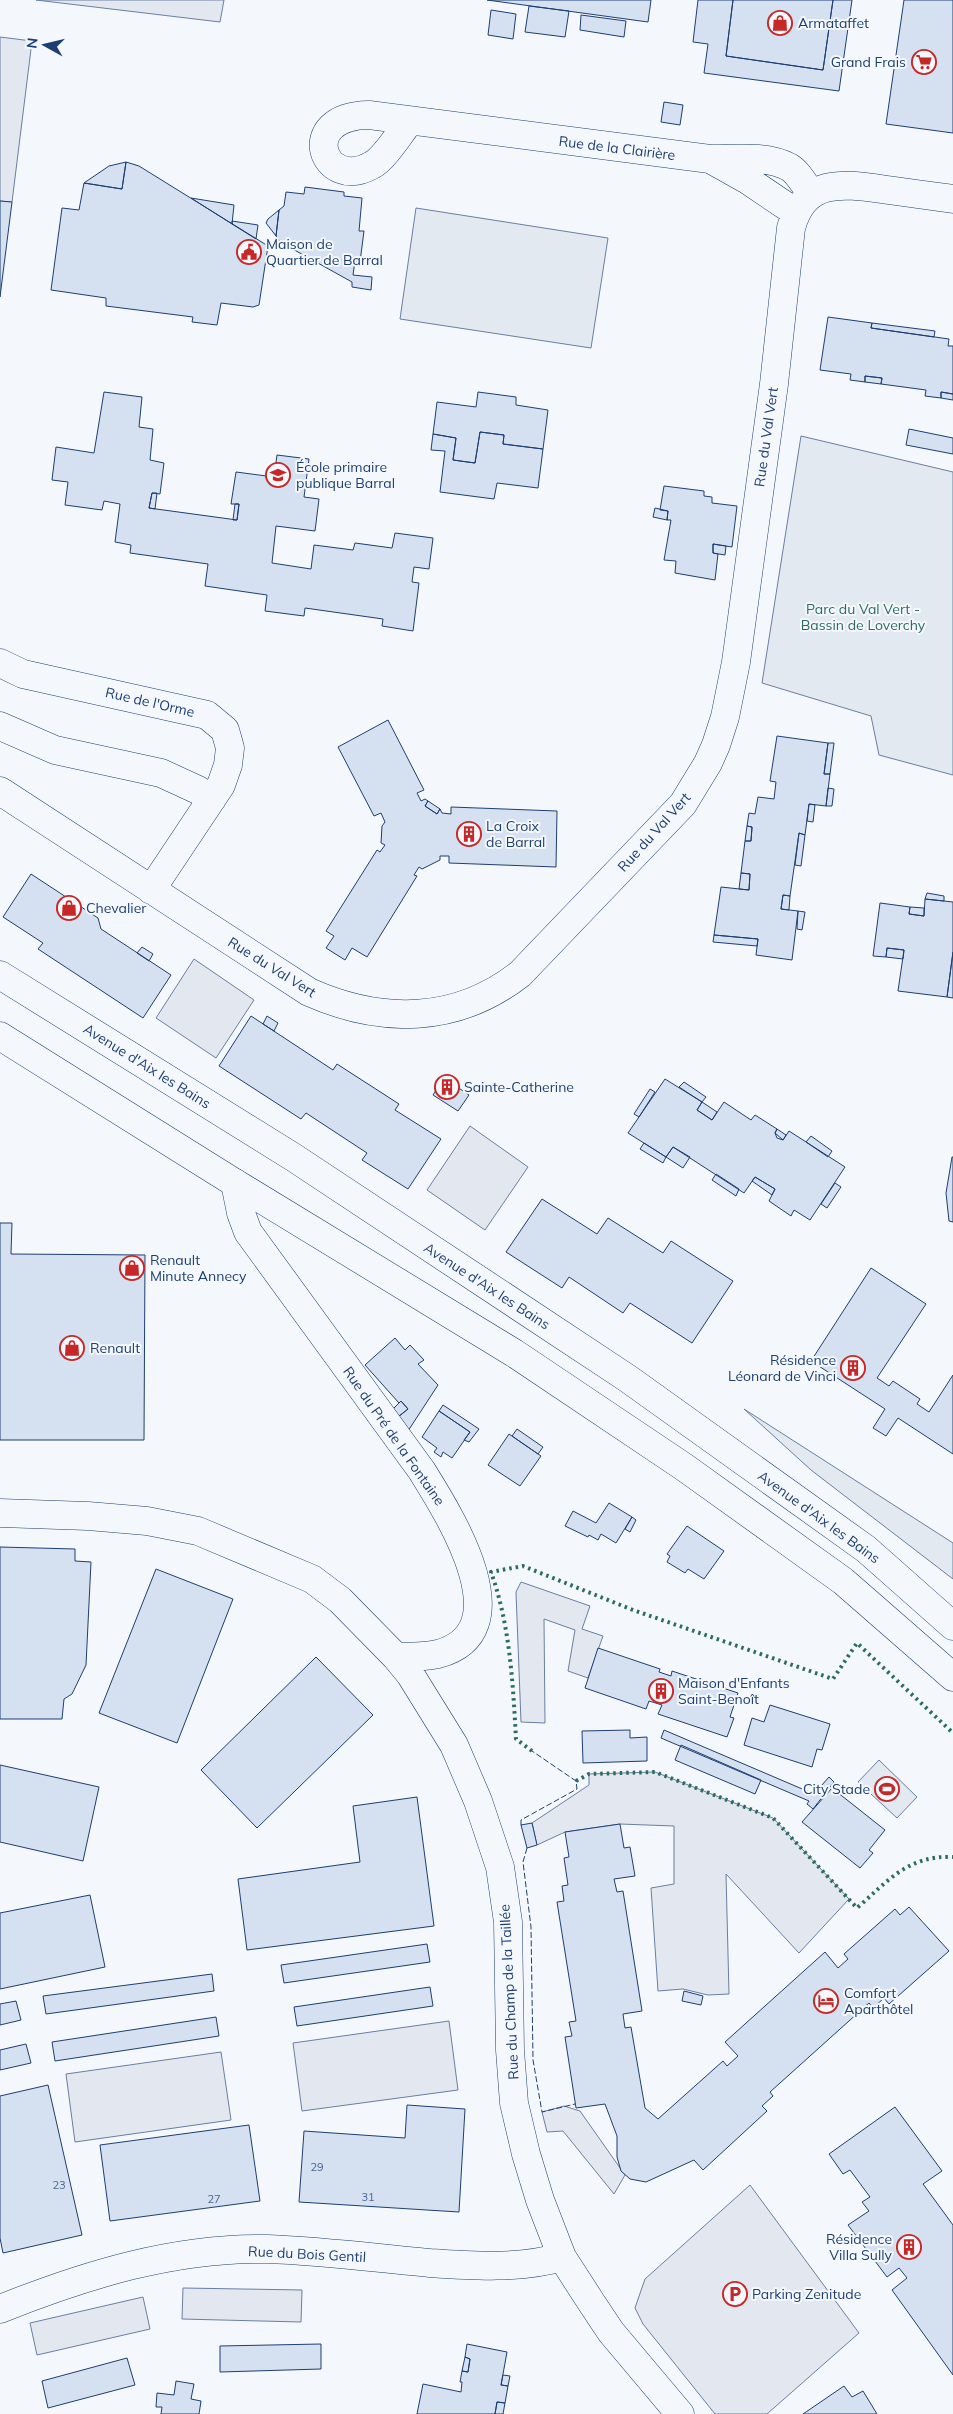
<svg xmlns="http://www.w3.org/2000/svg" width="953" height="2414" font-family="Mulish,sans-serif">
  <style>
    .green { fill: #e3e9f0; stroke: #687fa3 }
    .parking { fill: #e3e8f0; stroke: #687fa3 }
    .building { fill: #d5e0f0; stroke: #1d3f73 }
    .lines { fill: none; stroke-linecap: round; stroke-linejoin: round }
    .minor-casing { stroke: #1d3f73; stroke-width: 29 }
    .major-casing { stroke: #1d3f73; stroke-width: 29 }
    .minor { stroke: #f4f7fb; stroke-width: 28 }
    .major { stroke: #f4f7fb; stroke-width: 28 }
    .hedge { stroke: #2c6c60; stroke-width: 4; stroke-dasharray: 2.5 4; stroke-linecap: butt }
    .fence { stroke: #1d3f73; stroke-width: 1; stroke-dasharray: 6 2.5; stroke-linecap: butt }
    .labels { text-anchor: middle; stroke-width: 4; stroke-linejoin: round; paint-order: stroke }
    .number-label { font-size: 11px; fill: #4b6792 }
    .poi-label { font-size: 14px; fill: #1d3f73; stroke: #f4f7fb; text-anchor: start }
    .street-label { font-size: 14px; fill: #1d3f73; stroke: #f4f7fb }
    .park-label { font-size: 14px; fill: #2c6c60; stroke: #f4f7fb }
  </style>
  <rect width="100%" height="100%" fill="#f4f7fb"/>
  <!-- green -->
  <path class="green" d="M416,208L608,238L591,348L400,319Z
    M801,436L953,472V775L879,755L871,716L762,683Z
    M744,1409L953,1543V1579L811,1470Z
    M879,1760L917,1797L897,1818L858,1782Z"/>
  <!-- parking -->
  <path class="parking" d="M36,0H224L220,22Z
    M0,37L32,41L12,202L0,201Z
    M194,959L254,1000L216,1058L156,1018Z
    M470,1126L528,1167L485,1230L427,1190Z
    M521,1582L590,1606L582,1629L603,1636L588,1678L568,1671L575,1630L544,1619L545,1723L521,1722L516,1592Z
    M655,1772L773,1818L849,1899L799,1953L726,1874L729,1994L708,1995L683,1989L658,1991L651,1888L674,1884V1826L620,1824L565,1832L537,1845L532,1823L589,1785V1774Z
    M449,2021L458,2090L302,2111L293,2043Z
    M221,2052L231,2120L75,2142L66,2074Z
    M564,2106L580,2111L625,2175L614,2194L563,2131L547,2132L542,2112Z
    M750,2185L859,2333L767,2414H715L643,2324L635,2308L645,2279Z
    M183,2288L302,2290L301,2322L182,2319Z
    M143,2297L150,2329L37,2355L30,2323Z"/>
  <!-- building -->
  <path class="building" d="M487,0H651L648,22Z
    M698,0H733L726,56L823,70L833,0H852L839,91L704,73L708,44L693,42Z
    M733,0H833L823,70L726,56Z
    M904,0H953V133L886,124Z
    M529,6L569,11L565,37L525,32Z
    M491,10L516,14L513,39L488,35Z
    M581,15L626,21L624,37L580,30Z
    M664,102L683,105L680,125L661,122Z
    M126,162L122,189L84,183L109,166Z
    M126,162L139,166L268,246L259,305L253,307L221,303L217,325L192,322L193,317L106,306V298L51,290L62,208L79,210L84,183L122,189Z
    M305,187L344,192V196L362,198L359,231H364L360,262L355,261L353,275L372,277L371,290L352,287V282L280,242L276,236L279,210L284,206L286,192L304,194Z
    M191,198L234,205L232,224Z
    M0,201L12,202L0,297Z
    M279,210L276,236L266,223L268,219Z
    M232,221L258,225L256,239L232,224Z
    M828,317L872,323L871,328L949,339L948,346H953V394L941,392V398L925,396L926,390L881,384L882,378L865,376V382L850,380L851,374L820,370Z
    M872,323L935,331L934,337L871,328Z
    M865,376L882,378L881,384L865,382Z
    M104,392L142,397L139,427L153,429L150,460L164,463L160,494L152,493L149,508L237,520L239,504H231L236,472L274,477L277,455L309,459L304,497L319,499L315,531L276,526L272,563L311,569L314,545L353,550L355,543L392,548L395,533L433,538L429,569L414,567L412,582L419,583L413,631L382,626L383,619L305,608L304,616L265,611L267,595L205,586L208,564L130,553L131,545L115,542L120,504L104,501L102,510L65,505L68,482L52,480L56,447L94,453Z
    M478,392L516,397V405L548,410L543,449L503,444L504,435L480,432L475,463L453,460L456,438L433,434L437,402L476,407Z
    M941,392L953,394V400L941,398Z
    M909,429L953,438V454L906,445Z
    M480,432L504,435L503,444L543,449L538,488L497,483L494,499L440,492L445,451L431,450L433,434L456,438L453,460L475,463Z
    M664,486L704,491V496L712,497V503L737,506L732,547L713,544V553L718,554L715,580L675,573L676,561L664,560L671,520H667L668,511L660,510Z
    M152,493H157L155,509L149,508Z
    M235,504H239L237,520H233Z
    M655,508L668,511L667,520L653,517Z
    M713,544L726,546L725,555L713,553Z
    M388,720L424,790L417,793L421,801L425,799L428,801L425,806L437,814L440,809L442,813L451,814V807L557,811L556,867L449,863V856H440V860L422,869L419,867L414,875L417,876L367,957L352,948L345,960L326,948L334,936L326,931L377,850L380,852L385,845L381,843L382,826L385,822L381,813L374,816L338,747Z
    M777,736L828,743L824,774H830L826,806L809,804L805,835L799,833L790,896L783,895L781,909L798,911L792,960L756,955L758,939L714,935L721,887L749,890L750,874L741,873L745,841H751L752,827L747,826L749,813L755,814L758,797L774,799L776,782L770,781Z
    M828,743H834L830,774H824Z
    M828,788L834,789L832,806H826Z
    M428,801L440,809L437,814L425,806Z
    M809,804L815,805L813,822L807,821Z
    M747,826L752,827L751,841H745Z
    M799,833L805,835L801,866L795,865Z
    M741,873L750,874L749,890L739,889Z
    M31,874L98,918L101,929L171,975L143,1018L38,949L43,943L3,917Z
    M927,893L944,896V901L925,899Z
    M783,895L790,896L789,910L781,909Z
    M925,899L953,902V952L947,997L898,991L904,950L887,948L886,957L873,956L880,903L910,907L909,914L924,916Z
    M910,907L924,908V916L909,914Z
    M798,911L805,912L802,930L797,929Z
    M714,935L758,939L757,946L713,942Z
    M142,947L153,954L149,961L137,953Z
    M887,948L904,950L903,959L886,957Z
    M953,952V998L947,997Z
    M251,1016L333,1070L337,1064L399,1104L395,1110L441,1139L408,1189L362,1160L367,1153L306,1113L301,1119L219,1066Z
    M267,1016L278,1023L274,1031L263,1024Z
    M444,1078L469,1095L458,1111L433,1095Z
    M665,1079L702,1102L697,1110L712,1120L724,1102L751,1120L755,1115L777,1129L775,1133L777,1138L783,1140L789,1131L845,1167L810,1220L794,1210L791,1216L769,1201L775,1189L755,1177L744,1193L673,1147L666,1157L628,1133Z
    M684,1082L706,1097L702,1102L679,1087Z
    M650,1089L655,1092L639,1117L634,1114Z
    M702,1102L717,1112L712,1120L697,1110Z
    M777,1129L786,1135L783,1140L775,1133Z
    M811,1136L832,1151L828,1157L806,1142Z
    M644,1143L666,1157L663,1163L640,1149Z
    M673,1147L690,1157L683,1168L666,1157Z
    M952,1157H953V1222L949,1221L946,1193Z
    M716,1174L739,1189L736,1196L712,1180Z
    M755,1177L775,1189L772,1195L752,1181Z
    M835,1183L841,1187L827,1208L821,1204Z
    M542,1199L597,1234L608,1218L663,1253L671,1241L733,1281L692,1343L630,1303L623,1313L569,1277L562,1288L506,1252Z
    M0,1223H12L11,1254L145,1255L144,1440H0Z
    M871,1268L926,1304L877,1378L889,1386L893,1381L920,1399L917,1404L929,1412L953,1375V1454L898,1418L886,1436L873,1428L885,1409L811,1361Z
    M395,1338L405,1350L410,1345L424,1360L418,1364L438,1385L408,1431L398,1417L408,1409L401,1401L399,1403L365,1365Z
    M401,1401L408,1409L398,1417L393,1409Z
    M443,1405L479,1429L469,1442L464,1440L470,1432L439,1411Z
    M439,1411L470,1432L452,1458L443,1452L441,1457L434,1452L437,1448L422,1437Z
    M517,1429L543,1447L538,1454L512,1436Z
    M509,1434L541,1456L520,1486L488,1465Z
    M609,1503L632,1517L616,1543L601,1534L598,1540L589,1535L588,1537L565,1526L573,1511L596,1523Z
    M632,1517L636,1520L630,1532L625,1529Z
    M687,1526L724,1551L704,1579L688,1569L685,1573L667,1562L670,1556L667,1554Z
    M0,1547L75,1549V1561L91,1562L86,1665L72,1694L64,1699L62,1719H0Z
    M156,1569L233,1599L177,1743L99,1713Z
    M598,1648L660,1669L659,1672L671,1676L672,1671L738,1693L730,1717L734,1718L727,1737L658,1714L662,1705L649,1701L646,1709L585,1688Z
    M316,1657L373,1715L257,1828L201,1770Z
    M770,1705L830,1724L822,1750L817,1749L812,1767L744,1745L752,1718L764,1722Z
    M630,1730V1738L647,1737V1761L583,1763L582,1731Z
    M664,1730L814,1794L829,1777L834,1782L813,1809L807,1804L809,1801L661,1738Z
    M681,1745L761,1780L755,1794L675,1760Z
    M0,1765L99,1787L83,1861L0,1842Z
    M832,1788L885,1830L869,1850L873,1853L860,1868L802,1822Z
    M417,1797L434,1926L247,1950L238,1879L360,1862L353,1806Z
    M532,1823L537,1845L527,1848L521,1825Z
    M620,1824L624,1848L630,1847L635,1876L614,1879L617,1892L623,1891L642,2011L623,2014L625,2028L631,2027L645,2108L658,2119L723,2061L727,2066L738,2056L725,2042L825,1952L838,1968L848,1959L844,1954L895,1909L900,1915L909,1907L949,1951L889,2004L884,1998L873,2008L869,2003L770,2092L773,2096L762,2106L767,2111L703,2170L694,2160L646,2182L630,2179L621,2171L617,2157V2136L605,2104L576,2108L565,2037L572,2036L569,2022L576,2021L557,1902L564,1901L562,1886L568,1885L564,1858L569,1857L565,1832Z
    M90,1895L105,1967L0,1989V1913Z
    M427,1944L430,1962L284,1983L281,1965Z
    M212,1974L214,1991L46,2014L43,1996Z
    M430,1987L433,2006L297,2026L294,2007Z
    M684,1991L703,1996L701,2005L682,2001Z
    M16,2001L21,2020L0,2025V2004Z
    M216,2017L219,2036L55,2061L52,2042Z
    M26,2044L31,2063L0,2070V2050Z
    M48,2085L82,2235L3,2253L0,2238V2096Z
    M407,2105L465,2109L459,2212L299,2202L304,2131L405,2138Z
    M895,2107L942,2171L923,2184L953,2225V2375L892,2290L907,2278L899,2268L887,2277L848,2225L869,2211L862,2202L870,2197L850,2170L843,2174L829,2154Z
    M249,2125L260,2201L110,2221L100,2145Z
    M321,2344V2369L220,2372V2346Z
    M467,2344L507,2352L501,2385L508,2386L505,2403L497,2402L495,2414H417L423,2384L461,2392L462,2382H460L462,2371L468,2372L470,2359L465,2357Z
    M465,2357L470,2359L468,2372L462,2371Z
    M127,2358L135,2385L48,2408L42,2381Z
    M503,2375L510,2376L508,2386L501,2385Z
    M176,2381L194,2384L191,2399L201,2401L199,2414H161L162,2407H156L157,2393L174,2395Z
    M844,2386L852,2397L863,2391L877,2414H803Z
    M497,2402L505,2403L503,2414H495Z"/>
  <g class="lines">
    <defs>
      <path id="minor" d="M409,122C400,133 384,159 372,165C323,193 295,116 369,115L710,159C735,159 766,155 789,167C798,172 805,186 812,194
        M712,160L746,179L795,212
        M0,663L23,674L207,715L225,730L230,748L228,765L221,785L151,890
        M0,726L55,750L161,773L198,790L212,799
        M0,791L309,992C381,1024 456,1024 520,974L683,804L708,763L716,745L725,717L736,662L774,384L791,228C805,176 845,184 888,190C910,193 931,196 953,199
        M235,1183L241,1213L248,1232L422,1471C448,1513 524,1631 438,1654C424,1657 410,1657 396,1657
        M0,1513L88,1516L147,1521L198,1531L312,1579L340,1600L396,1657L410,1674L454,1745L478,1801L500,1867L508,1922L510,2050L514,2103L526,2154L540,2200L562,2257L591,2302L611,2332L680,2414
        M0,2309C85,2275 175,2247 268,2249C322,2251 376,2258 430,2263C474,2266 520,2269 562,2257"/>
      <path id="major" d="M0,975L293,1157L627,1378L866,1549L953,1626
        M0,1036L235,1183L514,1353L684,1467L843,1581L953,1677"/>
    </defs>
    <!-- minor casing -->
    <use href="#minor" class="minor-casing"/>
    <!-- major casing -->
    <use href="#major" class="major-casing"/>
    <!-- minor -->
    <use href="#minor" class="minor"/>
    <!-- major -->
    <use href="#major" class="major"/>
    <!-- hedge -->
    <path class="hedge" d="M532,1751L516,1739C513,1684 510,1625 491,1572L523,1566L633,1610L833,1679L857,1643L953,1733
      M576,1781L589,1774L655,1772L773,1818L857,1908C888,1881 908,1855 953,1857"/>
    <!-- fence -->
    <path class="fence" d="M521,1825V1820L577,1789L576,1781L532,1751
      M527,1848L523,1862L531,1927L533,2060L542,2112L575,2104"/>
  </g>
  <!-- icons -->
  <defs>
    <symbol id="shop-ring" viewBox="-11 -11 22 22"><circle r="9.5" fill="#f4f7fb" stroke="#c62828" stroke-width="1.5"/><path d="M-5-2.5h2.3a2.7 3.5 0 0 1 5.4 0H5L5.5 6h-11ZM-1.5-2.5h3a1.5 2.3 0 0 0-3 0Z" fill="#c62828"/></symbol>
    <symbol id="supermarket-ring" viewBox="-11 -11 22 22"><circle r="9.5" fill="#f4f7fb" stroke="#c62828" stroke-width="1.5"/><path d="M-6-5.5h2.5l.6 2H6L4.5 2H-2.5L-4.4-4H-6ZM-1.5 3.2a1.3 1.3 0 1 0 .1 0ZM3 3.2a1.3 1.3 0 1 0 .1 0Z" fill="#c62828"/></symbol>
    <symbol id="civic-ring" viewBox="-11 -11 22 22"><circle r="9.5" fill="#f4f7fb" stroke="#c62828" stroke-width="1.5"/><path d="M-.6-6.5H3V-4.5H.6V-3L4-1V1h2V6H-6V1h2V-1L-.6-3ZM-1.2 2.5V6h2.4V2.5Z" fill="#c62828"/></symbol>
    <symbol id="school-ring" viewBox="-11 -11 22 22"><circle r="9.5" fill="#f4f7fb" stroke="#c62828" stroke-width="1.5"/><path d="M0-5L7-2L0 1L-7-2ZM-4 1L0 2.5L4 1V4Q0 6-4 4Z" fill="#c62828"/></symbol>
    <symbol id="building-ring" viewBox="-11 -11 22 22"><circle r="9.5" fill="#f4f7fb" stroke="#c62828" stroke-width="1.5"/><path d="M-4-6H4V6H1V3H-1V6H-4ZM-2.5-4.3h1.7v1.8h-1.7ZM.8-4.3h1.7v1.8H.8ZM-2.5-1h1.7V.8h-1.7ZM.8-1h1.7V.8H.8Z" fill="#c62828"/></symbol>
    <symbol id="stadium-ring" viewBox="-11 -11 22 22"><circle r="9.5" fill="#f4f7fb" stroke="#c62828" stroke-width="1.5"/><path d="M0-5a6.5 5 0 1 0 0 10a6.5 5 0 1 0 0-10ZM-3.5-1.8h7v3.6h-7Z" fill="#c62828"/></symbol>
    <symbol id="hotel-ring" viewBox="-11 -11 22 22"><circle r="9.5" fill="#f4f7fb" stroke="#c62828" stroke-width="1.5"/><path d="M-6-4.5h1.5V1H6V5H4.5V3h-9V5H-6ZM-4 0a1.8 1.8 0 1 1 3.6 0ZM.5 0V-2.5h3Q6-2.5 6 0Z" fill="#c62828"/></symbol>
    <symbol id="parking-ring" viewBox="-11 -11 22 22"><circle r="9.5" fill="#f4f7fb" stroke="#c62828" stroke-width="1.5"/><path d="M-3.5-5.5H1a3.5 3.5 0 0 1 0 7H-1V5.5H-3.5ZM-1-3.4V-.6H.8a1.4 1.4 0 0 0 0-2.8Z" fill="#c62828"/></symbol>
  </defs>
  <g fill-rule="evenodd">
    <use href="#shop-ring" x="766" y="9" width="28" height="28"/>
    <use href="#supermarket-ring" x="910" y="48" width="28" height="28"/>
    <use href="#civic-ring" x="235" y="238" width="28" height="28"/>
    <use href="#school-ring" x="264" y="461" width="28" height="28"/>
    <use href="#building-ring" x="455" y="820" width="28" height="28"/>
    <use href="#shop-ring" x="55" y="894" width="28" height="28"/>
    <use href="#building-ring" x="433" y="1073" width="28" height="28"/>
    <use href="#shop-ring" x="118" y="1254" width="28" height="28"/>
    <use href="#shop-ring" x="58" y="1334" width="28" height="28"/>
    <use href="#building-ring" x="839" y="1354" width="28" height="28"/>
    <use href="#building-ring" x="647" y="1677" width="28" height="28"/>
    <use href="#stadium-ring" x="873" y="1775" width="28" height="28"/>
    <use href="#hotel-ring" x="812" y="1987" width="28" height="28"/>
    <use href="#building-ring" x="895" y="2233" width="28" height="28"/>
    <use href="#parking-ring" x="721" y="2280" width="28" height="28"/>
  </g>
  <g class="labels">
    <!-- number labels -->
    <g class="number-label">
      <text x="317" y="2171">29</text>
      <text x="59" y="2189">23</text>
      <text x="368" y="2201">31</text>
      <text x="214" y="2203">27</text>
    </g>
    <!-- poi labels -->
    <g class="poi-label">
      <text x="798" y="28">Armataffet</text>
      <text x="906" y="67" text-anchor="end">Grand Frais</text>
      <text x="266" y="249">Maison de<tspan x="266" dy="16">Quartier de Barral</tspan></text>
      <text x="296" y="472">École primaire<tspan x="296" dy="16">publique Barral</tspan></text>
      <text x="486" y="831">La Croix<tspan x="486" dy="16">de Barral</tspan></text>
      <text x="86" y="913">Chevalier</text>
      <text x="464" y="1092">Sainte-Catherine</text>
      <text x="150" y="1265">Renault<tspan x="150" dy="16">Minute Annecy</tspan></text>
      <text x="90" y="1353">Renault</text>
      <text x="836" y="1365" text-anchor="end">Résidence<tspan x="836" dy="16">Léonard de Vinci</tspan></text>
      <text x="678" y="1688">Maison d'Enfants<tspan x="678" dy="16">Saint-Benoît</tspan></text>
      <text x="870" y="1794" text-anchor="end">City Stade</text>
      <text x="844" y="1998">Comfort<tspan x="844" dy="16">Aparthôtel</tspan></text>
      <text x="892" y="2244" text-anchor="end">Résidence<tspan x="892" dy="16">Villa Sully</tspan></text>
      <text x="752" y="2299">Parking Zenitude</text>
    </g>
    <!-- street labels -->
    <g class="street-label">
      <text transform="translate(617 148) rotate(7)" y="5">Rue de la Clairière</text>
      <text transform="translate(766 437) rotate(-82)" y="5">Rue du Val Vert</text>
      <text transform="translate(150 702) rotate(13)" y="5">Rue de l'Orme</text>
      <text transform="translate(654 832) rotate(-48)" y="5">Rue du Val Vert</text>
      <text transform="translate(272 967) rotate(32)" y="5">Rue du Val Vert</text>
      <text transform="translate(147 1066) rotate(32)" y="5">Avenue d'Aix les Bains</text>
      <text transform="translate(487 1286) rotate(33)" y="5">Avenue d'Aix les Bains</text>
      <text transform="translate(394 1436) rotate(55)" y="5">Rue du Pré de la Fontaine</text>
      <text transform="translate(819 1517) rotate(36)" y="5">Avenue d'Aix les Bains</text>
      <text transform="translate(509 1992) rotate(-93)" y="5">Rue du Champ de la Taillée</text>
      <text transform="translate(307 2254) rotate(3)" y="5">Rue du Bois Gentil</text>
    </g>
    <!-- park labels -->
    <g class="park-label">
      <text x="863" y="614">Parc du Val Vert -<tspan x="863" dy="16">Bassin de Loverchy</tspan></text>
    </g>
  </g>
  <!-- north arrow -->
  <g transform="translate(45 45) rotate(278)" stroke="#f4f7fb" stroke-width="4" paint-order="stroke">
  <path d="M0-4L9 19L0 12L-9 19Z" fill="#1d3f73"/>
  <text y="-8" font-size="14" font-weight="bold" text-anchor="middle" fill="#1d3f73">N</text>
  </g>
</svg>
